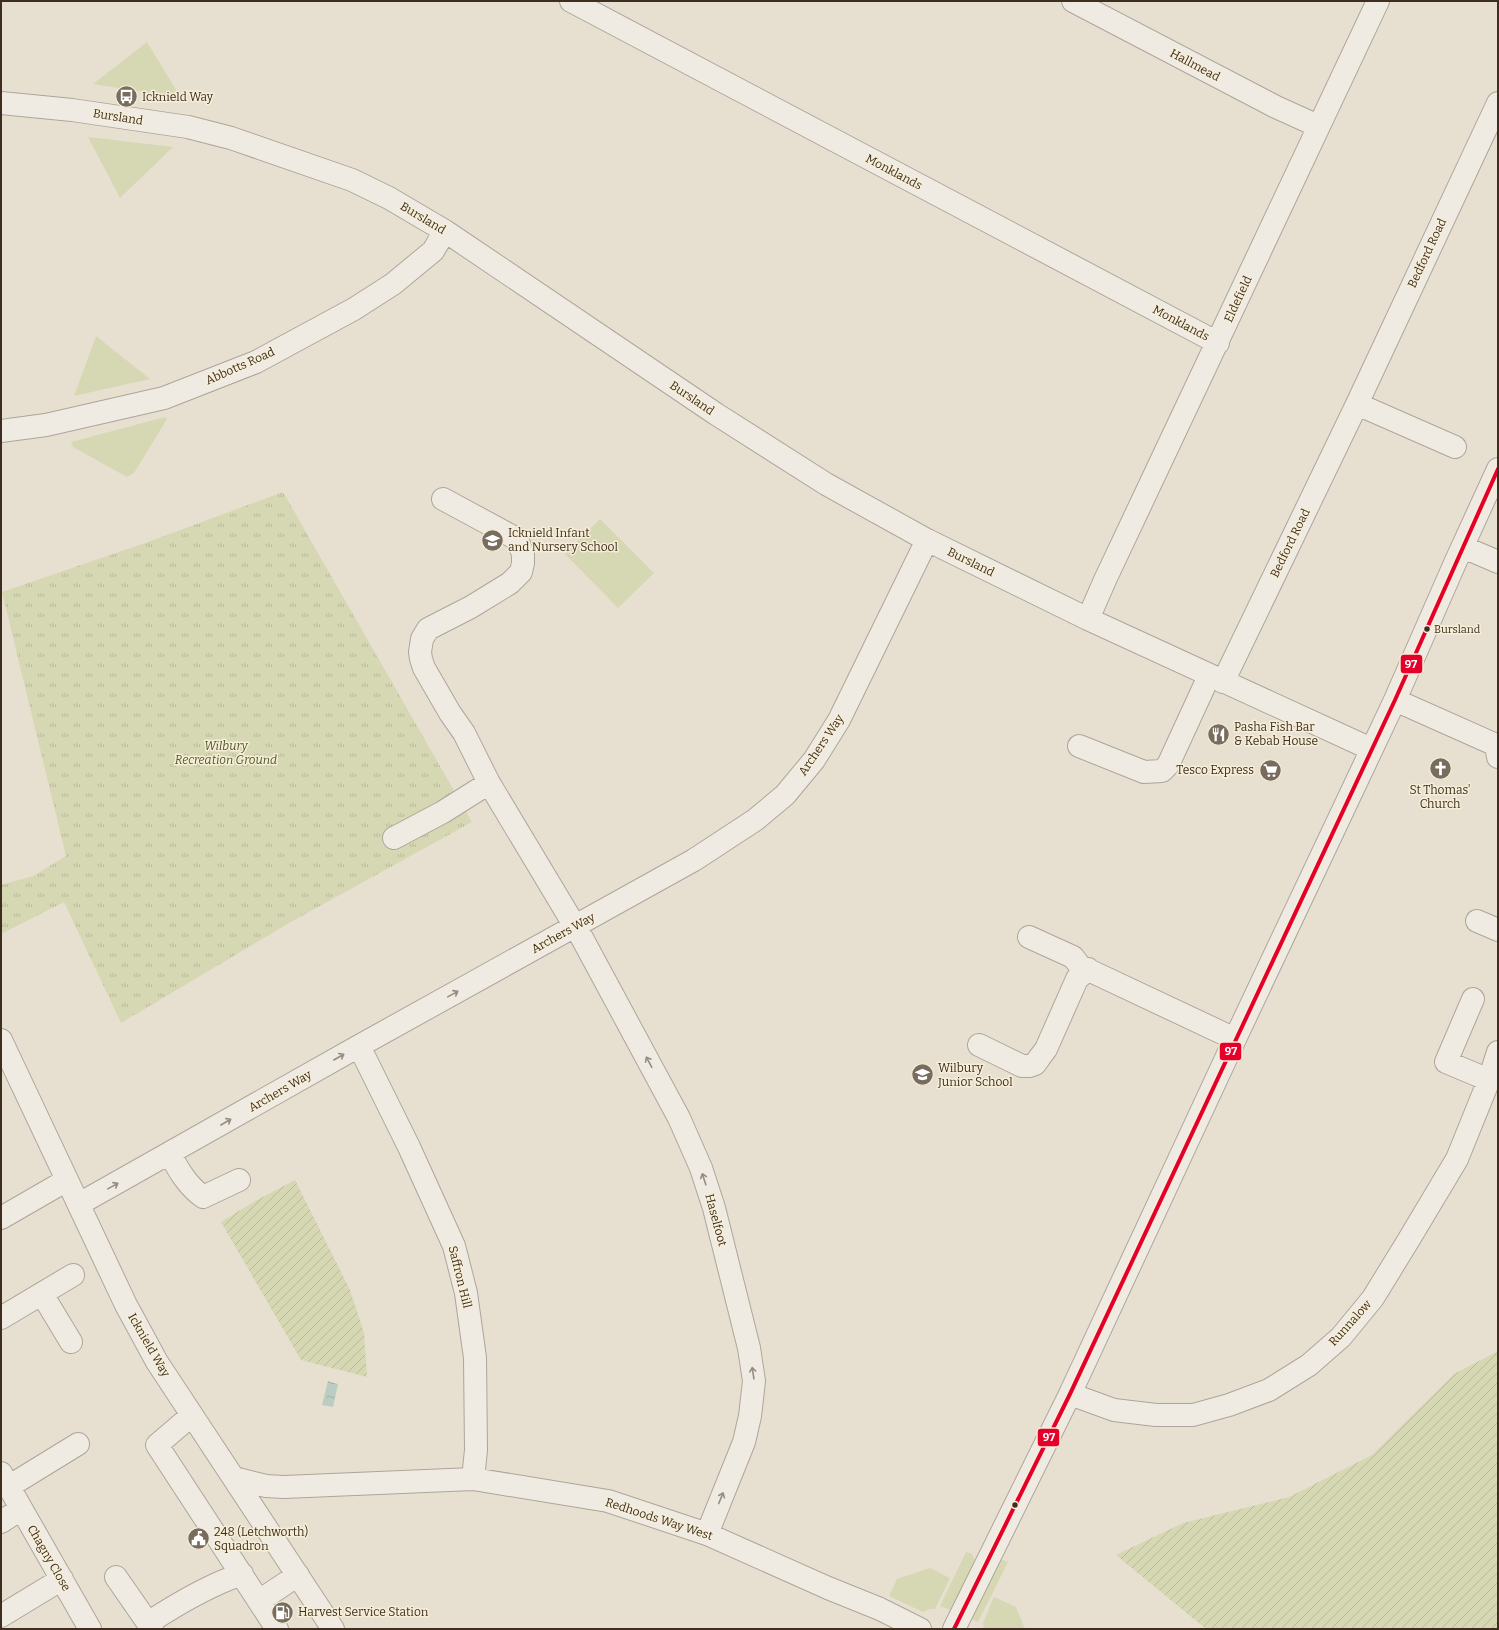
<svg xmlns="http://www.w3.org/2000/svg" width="1499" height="1630" font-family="Bitter,serif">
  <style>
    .grass { fill: #d6d7b3 }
    .park { fill: url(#park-tufts) }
    .garden { fill: url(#garden-furrows) }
    .water { fill: url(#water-ripples) }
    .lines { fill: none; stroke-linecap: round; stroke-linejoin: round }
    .minor-casing { stroke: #ada599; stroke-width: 24 }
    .minor { stroke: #efebe3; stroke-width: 22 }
    .bus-1-casing { stroke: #f7eed8; stroke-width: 7 }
    .bus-1 { stroke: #e4002b; stroke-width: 4 }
    .oneway { stroke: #968c82 }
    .bus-dot { fill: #3d2e20; stroke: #f7eed8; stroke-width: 1.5 }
    .labels { text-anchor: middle; stroke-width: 3; stroke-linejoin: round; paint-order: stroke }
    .bus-label { font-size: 11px; fill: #3d2e20; stroke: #f7eed8; text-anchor: start }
    .street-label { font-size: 12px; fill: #3d2e20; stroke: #f7eed8 }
    .poi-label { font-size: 12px; fill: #3d2e20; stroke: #f7eed8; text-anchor: start }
    .park-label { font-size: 12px; font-style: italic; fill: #4d5a26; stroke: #f7eed8 }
    .line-badge { stroke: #f7eed8; stroke-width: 1.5 }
    .badge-label { font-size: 11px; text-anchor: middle; font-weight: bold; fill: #fff }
  </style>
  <defs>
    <pattern id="park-tufts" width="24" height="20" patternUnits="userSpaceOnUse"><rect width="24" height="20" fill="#d6d7b3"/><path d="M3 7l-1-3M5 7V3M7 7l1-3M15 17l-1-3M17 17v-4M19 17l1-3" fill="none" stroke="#b9b99a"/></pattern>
    <pattern id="garden-furrows" width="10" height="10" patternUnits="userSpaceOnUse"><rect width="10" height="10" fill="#d6d7b3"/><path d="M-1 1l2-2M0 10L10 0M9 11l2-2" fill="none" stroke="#b9b99a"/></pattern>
    <pattern id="water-ripples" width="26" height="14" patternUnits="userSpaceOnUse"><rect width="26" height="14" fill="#bcccc2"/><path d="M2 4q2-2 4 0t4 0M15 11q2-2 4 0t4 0" fill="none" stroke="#a2b0a6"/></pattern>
  </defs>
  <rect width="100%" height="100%" fill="#e7e0d1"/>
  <!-- grass -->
  <path class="grass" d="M147,42L181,98L93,84Z
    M88,137L173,147L120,198Z
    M96,336L150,379L74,396Z
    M165,417L167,419L134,473L127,477L73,447L71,442Z
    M600,519L654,573L618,608L565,554Z
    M966,1552L972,1554L975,1561L950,1610L940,1606Z
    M1000,1559L1008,1562L978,1622L971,1619Z
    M930,1568L950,1578L935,1609H929L923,1612L889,1596L897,1579Z
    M994,1597L1016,1607L1025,1629H984L983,1623Z"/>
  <!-- park -->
  <path class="park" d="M283,492L472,822L289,923L121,1023L64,902L1,934V885L33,876L66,856L2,592L148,542Z"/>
  <!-- garden -->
  <path class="garden" d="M295,1180L350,1290L364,1333L367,1377L301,1360L221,1222L257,1200Z
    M1498,1351V1629H1206L1116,1555L1183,1523L1289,1497L1372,1455L1454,1374Z"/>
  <!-- water -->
  <path class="water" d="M328,1381L338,1384L333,1407L322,1405Z"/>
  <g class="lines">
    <defs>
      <path id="minor" d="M571,1L1218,343
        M1073,1L1276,107L1318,126
        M1,103L72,110L188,127L231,138L352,180L389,198L445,231L716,414L826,484L927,540L1088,619L1371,749
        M1357,404L1455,447
        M1,431L46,425L164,398L256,362L354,309L393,284L433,251L445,231
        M443,499L517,539L523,554V563L521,572L510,583L471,607L428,629L422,639L420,652L421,659L424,668L450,713L464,733L489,783L582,938L679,1118L701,1168L714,1208L749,1348L754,1381L750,1416L744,1442L707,1534
        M1463,547L1498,562
        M1088,619L1105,580L1378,1
        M1223,682L1357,404L1498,103
        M1395,700L1496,745L1498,757
        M1079,746L1144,772L1162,771L1168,765L1209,676
        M394,838L443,812L489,783
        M1477,921L1498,930
        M1029,937L1073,957L1080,966L1235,1039
        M1473,999L1446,1062L1489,1080
        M1,1040L126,1305L157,1362L333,1629
        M979,1045L1022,1066H1029L1035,1064L1040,1057L1046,1049L1077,979L1088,969
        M359,1046L409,1147L454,1246L466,1293L475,1358L476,1450L473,1479
        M170,1154C179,1171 187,1185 203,1197L239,1180
        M79,1204L359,1046L694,860L755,820L785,795L814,760L839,720L927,540
        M1,1218L67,1180
        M42,1294L71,1342
        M1,1318L73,1275
        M1070,1394L1114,1410L1156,1415H1193L1229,1405L1269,1390L1309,1365L1341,1337L1373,1298L1408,1241L1457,1159L1489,1080L1498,1052
        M192,1415L157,1445L277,1629
        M1,1473L90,1629
        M234,1478L266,1486L284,1487L473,1479L608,1501L707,1534L828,1588L880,1609L920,1629
        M8,1487L78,1444
        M1,1522L21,1509
        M116,1577L152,1629
        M259,1601L298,1575
        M1,1616L62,1579
        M148,1623C177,1604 209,1585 242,1574
        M954,1629L1070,1394L1235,1039L1395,700L1455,563L1498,469"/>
    </defs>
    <!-- minor casing -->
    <use href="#minor" class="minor-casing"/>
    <!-- minor -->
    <use href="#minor" class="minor"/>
    <defs>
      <path id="bus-1" d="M954,1629L1070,1394L1395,700L1498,469"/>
    </defs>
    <!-- bus-1 casing -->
    <use href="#bus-1" class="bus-1-casing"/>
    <!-- bus-1 -->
    <use href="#bus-1" class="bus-1"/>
  </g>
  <!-- one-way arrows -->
  <defs><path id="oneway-shaft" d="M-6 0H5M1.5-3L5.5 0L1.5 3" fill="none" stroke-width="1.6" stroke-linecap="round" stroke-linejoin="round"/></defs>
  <g class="oneway">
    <use href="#oneway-shaft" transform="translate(453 994) rotate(-29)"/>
    <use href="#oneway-shaft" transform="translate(339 1057) rotate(-30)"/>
    <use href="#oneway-shaft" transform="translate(649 1062) rotate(-118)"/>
    <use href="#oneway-shaft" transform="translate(226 1122) rotate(-30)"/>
    <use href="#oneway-shaft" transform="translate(704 1179) rotate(-108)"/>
    <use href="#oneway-shaft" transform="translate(113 1186) rotate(-29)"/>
    <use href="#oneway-shaft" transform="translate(753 1373) rotate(-99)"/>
    <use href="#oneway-shaft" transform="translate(721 1498) rotate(-68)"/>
  </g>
  <!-- icons -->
  <defs>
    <symbol id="bus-disc" viewBox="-11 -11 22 22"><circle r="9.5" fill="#786c5e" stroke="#f7eed8"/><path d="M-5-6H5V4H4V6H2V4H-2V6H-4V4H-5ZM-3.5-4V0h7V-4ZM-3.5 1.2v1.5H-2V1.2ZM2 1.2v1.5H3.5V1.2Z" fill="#fff"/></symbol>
    <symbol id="school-disc" viewBox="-11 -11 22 22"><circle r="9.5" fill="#786c5e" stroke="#f7eed8"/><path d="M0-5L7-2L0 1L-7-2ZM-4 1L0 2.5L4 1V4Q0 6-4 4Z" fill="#fff"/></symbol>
    <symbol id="restaurant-disc" viewBox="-11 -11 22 22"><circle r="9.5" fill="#786c5e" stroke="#f7eed8"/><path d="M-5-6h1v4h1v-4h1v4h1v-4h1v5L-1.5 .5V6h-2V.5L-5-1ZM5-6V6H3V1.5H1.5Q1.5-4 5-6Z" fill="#fff"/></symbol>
    <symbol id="church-disc" viewBox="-11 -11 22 22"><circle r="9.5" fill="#786c5e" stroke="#f7eed8"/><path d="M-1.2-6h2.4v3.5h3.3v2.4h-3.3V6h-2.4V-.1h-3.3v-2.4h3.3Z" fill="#fff"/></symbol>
    <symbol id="supermarket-disc" viewBox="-11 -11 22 22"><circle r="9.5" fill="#786c5e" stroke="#f7eed8"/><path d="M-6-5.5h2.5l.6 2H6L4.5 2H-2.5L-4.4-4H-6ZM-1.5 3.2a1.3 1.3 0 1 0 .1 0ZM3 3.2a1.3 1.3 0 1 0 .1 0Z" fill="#fff"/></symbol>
    <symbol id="civic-disc" viewBox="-11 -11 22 22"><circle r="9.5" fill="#786c5e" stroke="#f7eed8"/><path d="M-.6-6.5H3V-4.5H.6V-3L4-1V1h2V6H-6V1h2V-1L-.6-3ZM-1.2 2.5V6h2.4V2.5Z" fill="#fff"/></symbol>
    <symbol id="fuel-disc" viewBox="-11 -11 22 22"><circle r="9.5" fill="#786c5e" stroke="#f7eed8"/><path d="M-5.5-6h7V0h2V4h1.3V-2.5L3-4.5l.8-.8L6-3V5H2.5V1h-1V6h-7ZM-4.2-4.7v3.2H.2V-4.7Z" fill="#fff"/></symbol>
  </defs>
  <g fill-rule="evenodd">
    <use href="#bus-disc" x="114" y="84" width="25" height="25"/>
    <use href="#school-disc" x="480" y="528" width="25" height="25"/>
    <use href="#restaurant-disc" x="1206" y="722" width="25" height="25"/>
    <use href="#church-disc" x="1428" y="756" width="25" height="25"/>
    <use href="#supermarket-disc" x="1258" y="758" width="25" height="25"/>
    <use href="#school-disc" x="910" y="1062" width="25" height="25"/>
    <use href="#civic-disc" x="186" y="1526" width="25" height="25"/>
    <use href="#fuel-disc" x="270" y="1600" width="25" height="25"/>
  </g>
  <!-- markers -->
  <g class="bus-dot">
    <circle cx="1427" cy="629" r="3.5"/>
    <circle cx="1015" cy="1505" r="3.5"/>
  </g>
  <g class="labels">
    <!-- bus labels -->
    <g class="bus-label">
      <text x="1434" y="633">Bursland</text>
    </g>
    <!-- street labels -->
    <g class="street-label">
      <text transform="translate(1195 65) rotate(28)" y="4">Hallmead</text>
      <text transform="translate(118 117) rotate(9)" y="4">Bursland</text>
      <text transform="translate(894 172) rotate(28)" y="4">Monklands</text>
      <text transform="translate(423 218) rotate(31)" y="4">Bursland</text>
      <text transform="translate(1427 253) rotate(-65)" y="4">Bedford Road</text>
      <text transform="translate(1238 299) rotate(-65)" y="4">Eldefield</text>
      <text transform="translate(1181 323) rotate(28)" y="4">Monklands</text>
      <text transform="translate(240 366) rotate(-24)" y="4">Abbotts Road</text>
      <text transform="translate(692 398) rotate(34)" y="4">Bursland</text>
      <text transform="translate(1290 543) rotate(-64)" y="4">Bedford Road</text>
      <text transform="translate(971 562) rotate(26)" y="4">Bursland</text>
      <text transform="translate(821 745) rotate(-56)" y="4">Archers Way</text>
      <text transform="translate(563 933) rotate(-29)" y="4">Archers Way</text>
      <text transform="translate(280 1091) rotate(-30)" y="4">Archers Way</text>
      <text transform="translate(716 1220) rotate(75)" y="4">Haselfoot</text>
      <text transform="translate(460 1277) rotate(76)" y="4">Saffron Hill</text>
      <text transform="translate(1350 1323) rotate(-48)" y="4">Runnalow</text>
      <text transform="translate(149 1345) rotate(60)" y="4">Icknield Way</text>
      <text transform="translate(659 1519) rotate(18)" y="4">Redhoods Way West</text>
      <text transform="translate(49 1558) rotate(60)" y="4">Chagny Close</text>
    </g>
    <!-- poi labels -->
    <g class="poi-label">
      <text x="142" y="101">Icknield Way</text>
      <text x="508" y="537">Icknield Infant<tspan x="508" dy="14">and Nursery School</tspan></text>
      <text x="1234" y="731">Pasha Fish Bar<tspan x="1234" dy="14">&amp; Kebab House</tspan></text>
      <text x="1254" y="774" text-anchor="end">Tesco Express</text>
      <text x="1440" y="794" text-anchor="middle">St Thomas'<tspan x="1440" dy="14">Church</tspan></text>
      <text x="938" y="1072">Wilbury<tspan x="938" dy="14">Junior School</tspan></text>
      <text x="214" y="1536">248 (Letchworth)<tspan x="214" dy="14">Squadron</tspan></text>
      <text x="298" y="1616">Harvest Service Station</text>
    </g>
    <!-- park labels -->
    <g class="park-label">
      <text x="226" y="750">Wilbury<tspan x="226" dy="14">Recreation Ground</tspan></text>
    </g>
  </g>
  <g class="line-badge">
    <rect x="1400" y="654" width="23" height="20" rx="4" fill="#e4002b"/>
    <rect x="1219" y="1042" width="23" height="19" rx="4" fill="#e4002b"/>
    <rect x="1037" y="1428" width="23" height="19" rx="4" fill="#e4002b"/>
  </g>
  <g class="badge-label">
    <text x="1411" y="668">97</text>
    <text x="1231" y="1055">97</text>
    <text x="1049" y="1441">97</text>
  </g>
  <!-- border -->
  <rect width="1499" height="1630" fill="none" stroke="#3d2e20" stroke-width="4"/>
</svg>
